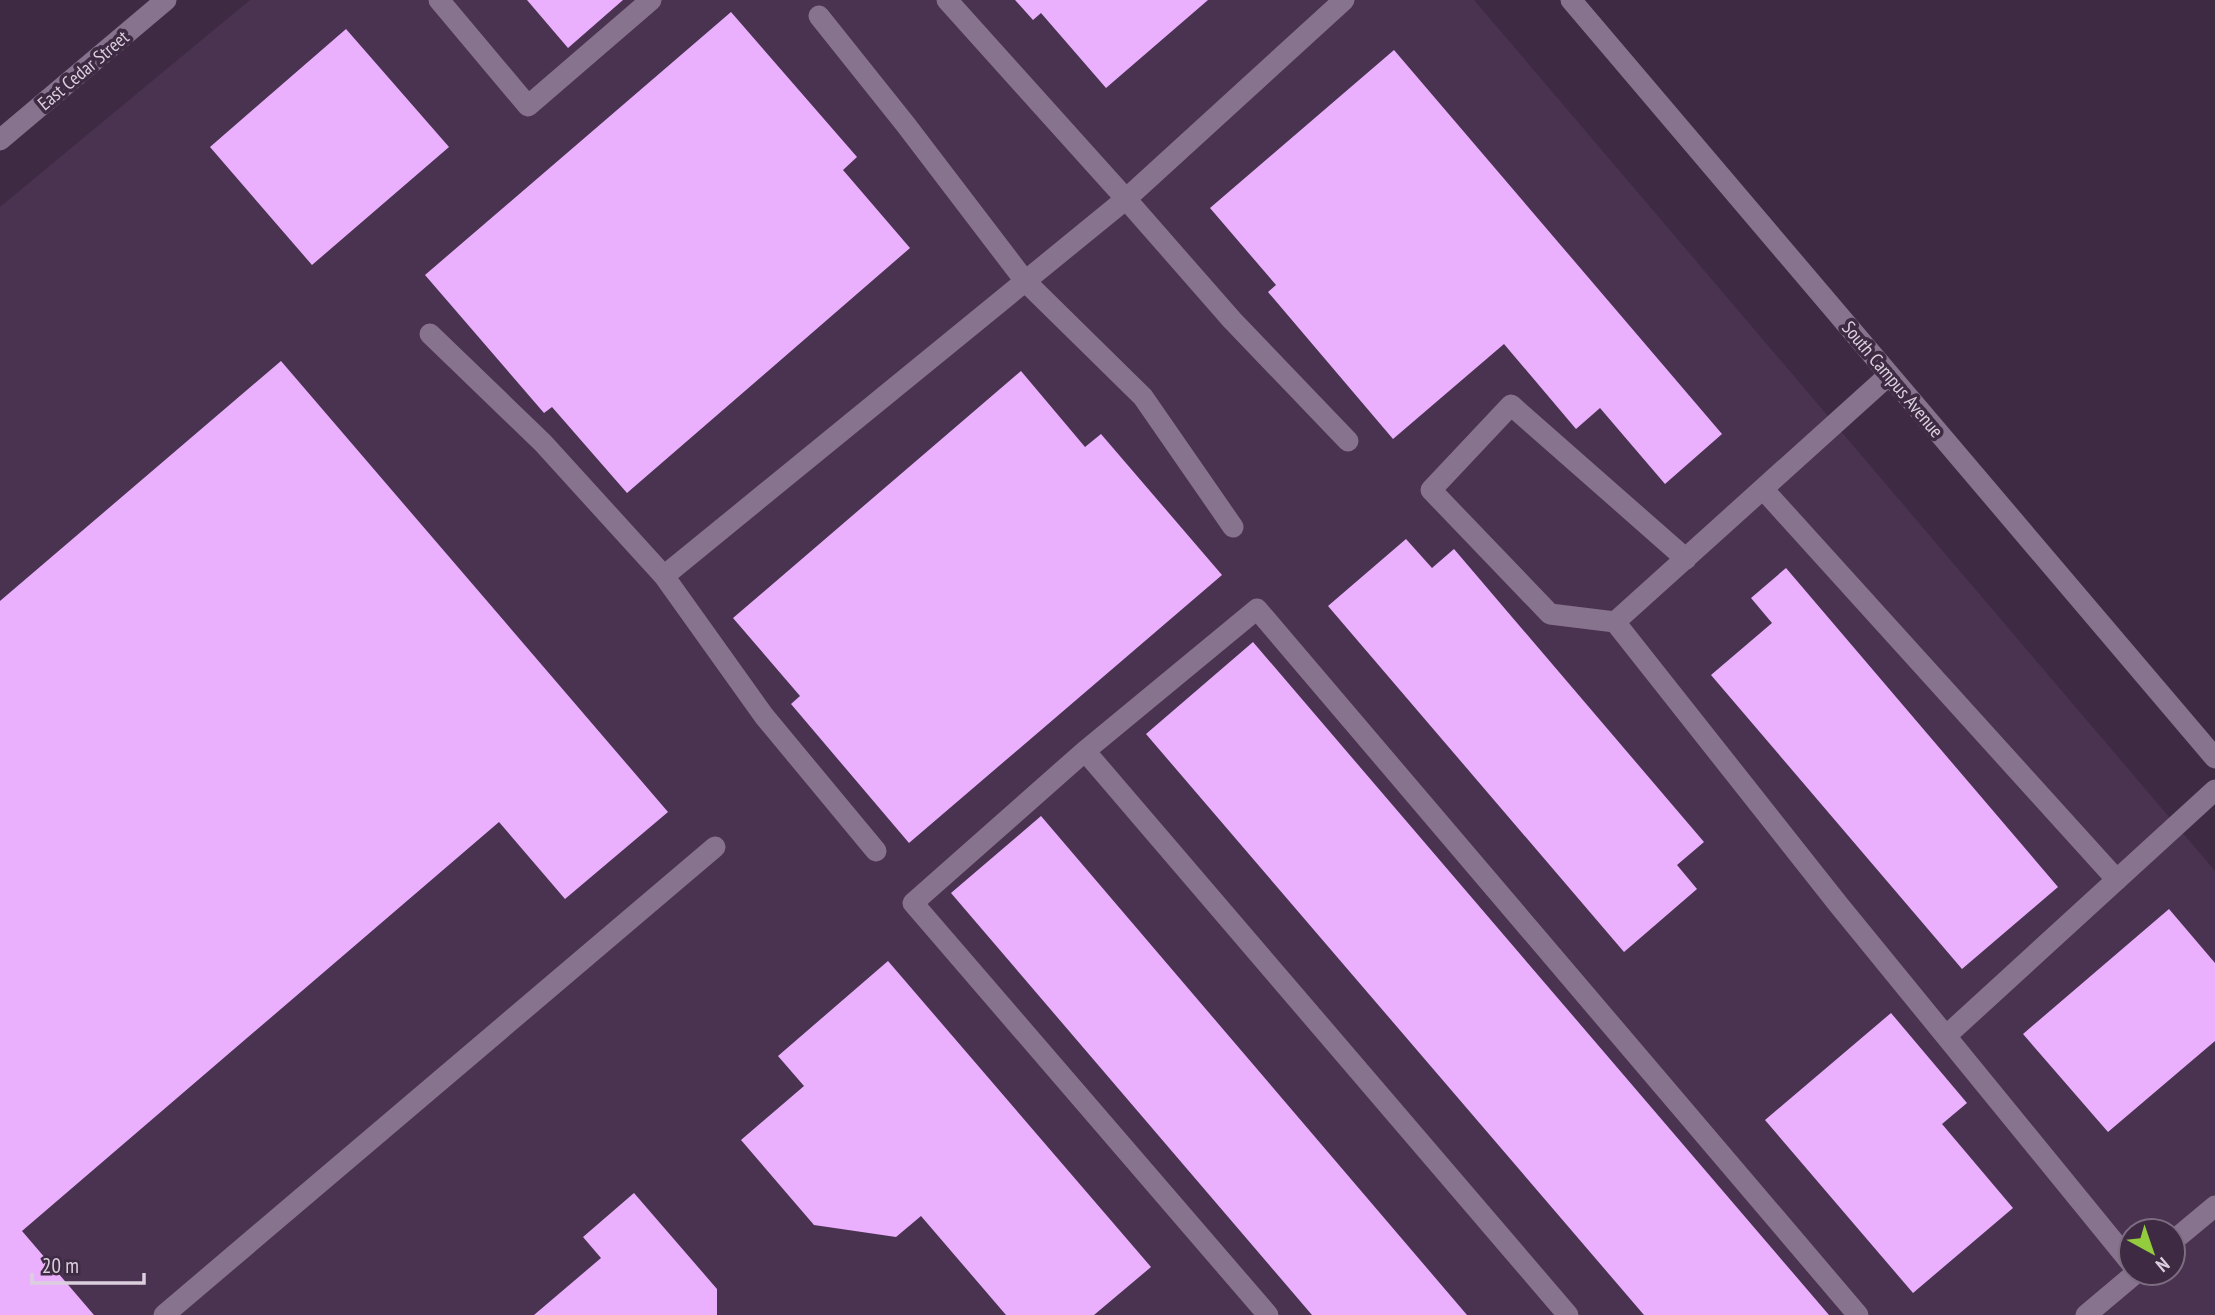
<svg xmlns="http://www.w3.org/2000/svg" width="2215" height="1315" font-family="'PT Sans Narrow',sans-serif">
  <style>
    .built { fill: #4a3351; fill-rule: evenodd }
    .building { fill: #ebb0fd }
    .lines { fill: none; stroke-linecap: round; stroke-linejoin: round }
    .lane { stroke: #88738e; stroke-width: 21 }
    .street { stroke: #88738e; stroke-width: 21 }
    .secondary { stroke: #88738e; stroke-width: 21 }
    .labels { text-anchor: middle; stroke-width: 7; stroke-linejoin: round; paint-order: stroke }
    .street-label { font-size: 19px; fill: #dbcfde; stroke: #3e2b43 }
  </style>
  <rect width="100%" height="100%" fill="#3e2b43"/>
  <!-- built -->
  <path class="built" d="M250,0H1474L2215,871V1315H0V207ZM2131,1231H2173V1273H2131Z"/>
  <!-- building -->
  <path class="building" d="M527,0H623L568,48Z
    M1015,0H1208L1106,88L1041,13L1033,20Z
    M731,12L857,157L843,170L910,248L627,493L552,407L544,413L425,275Z
    M346,29L449,147L312,265L210,147Z
    M1394,50L1722,434L1665,484L1600,408L1576,429L1504,344L1393,439L1268,292L1276,285L1210,208Z
    M281,361L668,812L565,899L499,822L22,1231L94,1315H0V601Z
    M1021,371L1085,447L1101,434L1222,575L909,843L791,704L800,696L733,618Z
    M1406,539L1432,568L1454,549L1704,842L1677,865L1697,889L1624,952L1328,606Z
    M1786,568L2058,887L1962,969L1711,675L1772,623L1751,598Z
    M1253,642L1829,1315H1644L1146,734Z
    M1041,816L1467,1315H1312L951,893Z
    M2169,909L2215,963V1041L2108,1132L2023,1034Z
    M888,961L1151,1267L1094,1315H1006L921,1216L896,1237L814,1225L741,1140L804,1086L778,1056Z
    M1891,1013L1967,1103L1942,1124L2013,1208L1913,1293L1765,1120Z
    M634,1193L717,1289V1315H534L601,1258L583,1237Z"/>
  <g class="lines">
    <!-- lane -->
    <path class="lane" d="M439,0L528,106L651,0
      M1344,0L1126,199L1232,320L1348,441
      M819,16L906,125L1025,281L1143,397L1233,527
      M430,334L543,443L664,576L1126,199L947,0
      M1889,375L1615,622L1838,904L2131,1263
      M1763,489L2117,880
      M664,576L764,716L876,851
      M1615,622L1550,614L1431,490L1511,405L1686,559
      M1085,751L1257,609L1858,1315
      M1946,1036L2215,790
      M164,1315L715,847
      M1268,1315L913,903L1085,751L1568,1315"/>
    <!-- street -->
    <path class="street" d="M0,140L166,0"/>
    <!-- secondary -->
    <path class="secondary" d="M1571,0L2215,758
      M2173,1241L2215,1206
      M2086,1315L2136,1273"/>
  </g>
  <g class="labels">
    <!-- street labels -->
    <g class="street-label">
      <text transform="translate(83 70) rotate(-40)" y="7">East Cedar Street</text>
      <text transform="translate(1893 379) rotate(50)" y="7">South Campus Avenue</text>
    </g>
  </g>
  <!-- north arrow -->
  <g transform="translate(2152 1252) rotate(140)"><circle r="33" fill="#3e2b43" stroke="#7d6d81" stroke-width="2"/>
  <path d="M0-5L12 26L0 18L-12 26Z" fill="#93cc3d"/>
  <text y="-10" font-size="19" font-weight="bold" text-anchor="middle" fill="#dbcfde">N</text>
  </g>
  <!-- scale -->
  <path d="M32 1273v10h112v-10" fill="none" stroke="#dbcfde" stroke-width="3.5"/>
  <text x="42" y="1273" font-size="21" fill="#dbcfde" stroke="#3e2b43" stroke-width="5" paint-order="stroke">20 m</text>
</svg>
